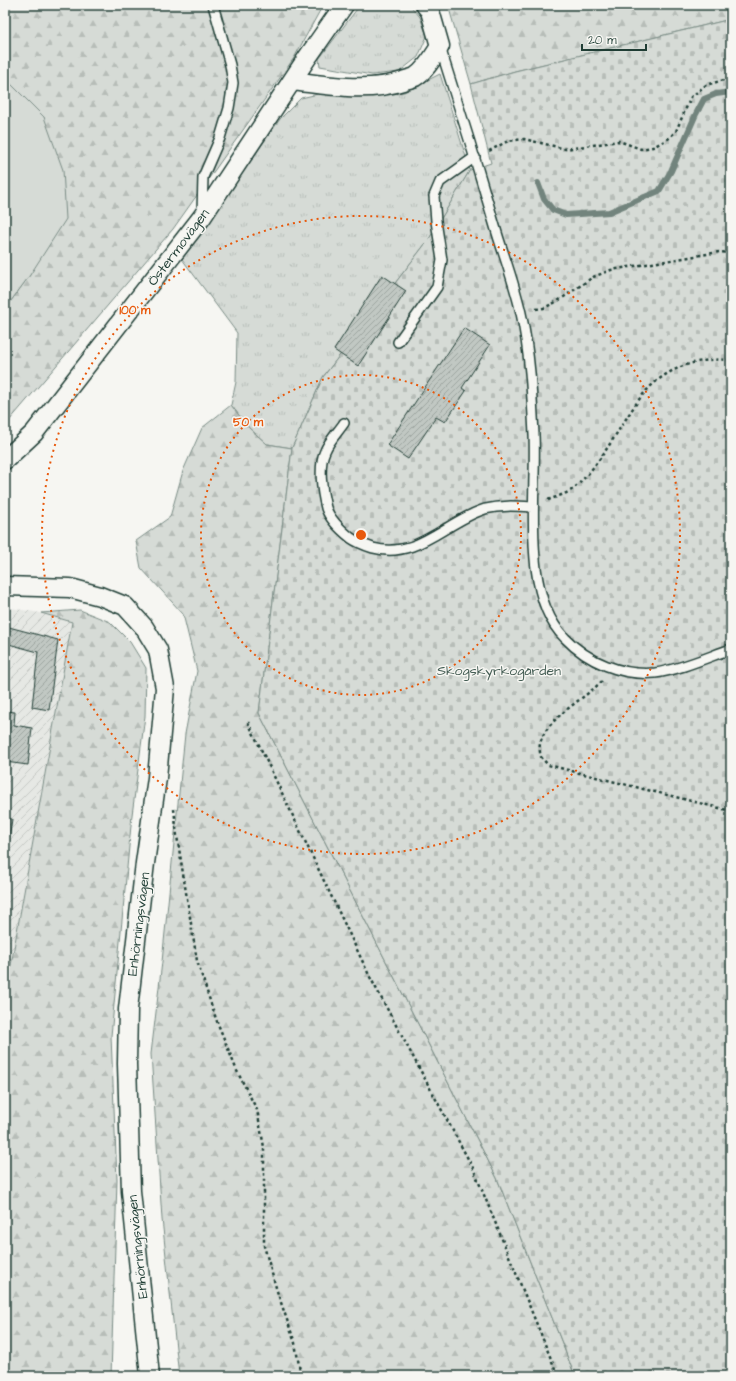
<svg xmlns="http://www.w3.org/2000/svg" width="736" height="1381" font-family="'Architects Daughter',sans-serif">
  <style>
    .industrial { fill: url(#industrial-furrows) }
    .grass { fill: url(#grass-tufts); stroke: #7a8c85 }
    .forest { fill: url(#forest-firs); stroke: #7a8c85 }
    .cemetery { fill: url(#cemetery-stones); stroke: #7a8c85 }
    .garden { fill: #d6dbd6; stroke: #7a8c85 }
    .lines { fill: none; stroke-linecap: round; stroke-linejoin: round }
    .stream { stroke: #72847d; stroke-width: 6 }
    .building { fill: url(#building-hatch); stroke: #1f3d34 }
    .lane-casing { stroke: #1f3d34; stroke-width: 12 }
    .street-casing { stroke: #1f3d34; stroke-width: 21 }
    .path { stroke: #1f3d34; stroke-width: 2.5; stroke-dasharray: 3 3; stroke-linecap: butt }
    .lane { stroke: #f6f6f2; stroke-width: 9 }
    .street { stroke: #f6f6f2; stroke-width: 18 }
    .ring { fill: none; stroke: #e8590c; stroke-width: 2; stroke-dasharray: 2 4 }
    .labels { text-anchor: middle; stroke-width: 3; stroke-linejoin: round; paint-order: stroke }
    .street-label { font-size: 14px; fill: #1f3d34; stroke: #f6f6f2 }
    .park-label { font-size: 14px; fill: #445d54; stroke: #f6f6f2 }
    .centre { fill: #e8590c; stroke: #f6f6f2; stroke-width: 2 }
    .ring-label { font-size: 12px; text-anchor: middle; font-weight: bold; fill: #e8590c; stroke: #f6f6f2; stroke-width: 3; stroke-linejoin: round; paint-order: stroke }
  </style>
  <defs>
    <pattern id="industrial-furrows" width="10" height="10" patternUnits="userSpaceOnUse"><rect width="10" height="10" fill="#e6e8e4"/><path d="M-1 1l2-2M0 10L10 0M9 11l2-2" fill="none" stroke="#c5c8c4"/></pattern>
    <pattern id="grass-tufts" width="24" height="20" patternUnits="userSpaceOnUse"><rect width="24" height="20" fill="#d6dbd6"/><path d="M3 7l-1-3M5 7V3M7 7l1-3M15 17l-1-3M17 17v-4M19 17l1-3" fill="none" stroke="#b7bdb8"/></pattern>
    <pattern id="forest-firs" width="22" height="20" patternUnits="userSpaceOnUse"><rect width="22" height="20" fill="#d6dbd6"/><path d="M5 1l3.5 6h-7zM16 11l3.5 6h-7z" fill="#b7bdb8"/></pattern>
    <pattern id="cemetery-stones" width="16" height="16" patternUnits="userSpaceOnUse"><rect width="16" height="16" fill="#d6dbd6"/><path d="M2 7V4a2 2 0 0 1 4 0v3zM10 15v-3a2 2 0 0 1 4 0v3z" fill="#b7bdb8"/></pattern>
    <pattern id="building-hatch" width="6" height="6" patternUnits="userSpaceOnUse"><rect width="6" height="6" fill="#c1c8c3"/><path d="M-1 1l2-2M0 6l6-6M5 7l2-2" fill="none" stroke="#9ca49f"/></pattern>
  </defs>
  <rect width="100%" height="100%" fill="#f6f6f2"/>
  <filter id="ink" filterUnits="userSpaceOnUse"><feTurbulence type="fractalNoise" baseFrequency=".025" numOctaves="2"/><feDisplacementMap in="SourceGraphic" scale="8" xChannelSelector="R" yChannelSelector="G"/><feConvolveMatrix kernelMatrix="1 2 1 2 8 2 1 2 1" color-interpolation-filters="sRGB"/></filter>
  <g filter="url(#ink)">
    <!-- industrial -->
    <path class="industrial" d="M5,607L41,613L72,622L5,999Z"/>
    <!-- grass -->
    <path class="grass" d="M360,5H410L420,17L427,36L418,57L399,72L372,75L320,66L319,59Z
      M440,74L470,170L429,239L323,377L292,448L267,444L249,428L231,405L236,382L237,333L182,259L280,119L301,98L318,94L381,95L404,92Z"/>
    <!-- forest -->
    <path class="forest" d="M5,5H323L294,58L173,229L9,421L5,423V309L30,275L44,117L5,78Z
      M448,5H731V19L515,71L471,84Z
      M231,405L249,428L267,444L292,448L259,713L497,1178L575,1376H179L162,1219L151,1054L162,962L185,734L197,671L183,614L141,568L136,541L170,517L183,471L202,428Z
      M80,610L110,622L130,642L146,668L145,716L132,815L111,1036L117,1180L111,1376H5V999L72,622L41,613Z"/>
    <!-- cemetery -->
    <path class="cemetery" d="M731,19V1376H575L497,1178L259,713L292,448L323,377L429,239L470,170L491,163L471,84L515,71Z"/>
    <!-- garden -->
    <path class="garden" d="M5,78L44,117L63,170L66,219L30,275L5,309Z"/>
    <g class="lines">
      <!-- stream -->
      <path class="stream" d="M538,183L544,199L553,210L566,215L609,212L659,191L671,171L696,114L704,99L716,94L731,92"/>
    </g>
    <!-- building -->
    <path class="building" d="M382,275L406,291L358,366L334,350Z
      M464,328L490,345L462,388L466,391L445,422L436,417L408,459L387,445Z
      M5,626L58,640L49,710L32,707L38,652L5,643Z
      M5,711L15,712L14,725L32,728L28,765L5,762Z
      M5,818L12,819L5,867Z"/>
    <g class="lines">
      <defs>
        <path id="lane" d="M440,47C460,109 479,171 497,233C505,259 515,286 521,313C530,353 532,395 534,435C537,493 520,594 565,638C588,662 622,676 655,673C679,670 708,657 731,649
          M202,212L203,177L220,138L229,108L233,83L230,65L213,5
          M398,342L437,287L442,260L436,221L434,196L440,182L475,157
          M344,423C338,432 329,441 325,451C318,466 322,492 326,508C330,520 341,530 351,538C358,543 364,545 373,548C417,560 446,521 485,509C501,505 516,506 533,507"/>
        <path id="street" d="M292,81C328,85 367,93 403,81C406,79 411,79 415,77C426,70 433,57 440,46L430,11L425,5
          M5,460L34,433L202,217L307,58L344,5
          M5,586L70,588L100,596L125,606L144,627L158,650L165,688L157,778L145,863L128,1009L127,1064L131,1191L150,1376"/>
      </defs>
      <!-- lane casing -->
      <use href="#lane" class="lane-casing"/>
      <!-- street casing -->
      <use href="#street" class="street-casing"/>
      <!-- path -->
      <path class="path" d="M489,151L508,141L524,139L566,149L619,141L641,149L653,147L668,139L676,131L691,97L706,85L731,78
        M536,309L544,308L558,301L593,277L611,270L719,252L731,253
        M548,500C556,497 566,494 573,489C584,480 593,468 601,457C614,439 625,419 638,401C660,370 694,357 731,360
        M602,681C586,698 545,719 540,744C539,748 540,753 541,757L548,765L731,811
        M248,722L370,977L473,1168L558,1376
        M174,809L177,836L197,961L216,1019L237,1071L257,1110L264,1147V1246L277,1291L295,1343L301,1376"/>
      <!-- lane -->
      <use href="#lane" class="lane"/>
      <!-- street -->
      <use href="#street" class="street"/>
    </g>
  </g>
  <!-- distance rings -->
  <g class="ring">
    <circle cx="361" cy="535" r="160"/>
    <circle cx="361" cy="535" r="319"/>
  </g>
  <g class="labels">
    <!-- street labels -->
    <g class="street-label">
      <text transform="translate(178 247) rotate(-53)" y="5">Östermovägen</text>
      <text transform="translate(138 924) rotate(-83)" y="5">Enhörningsvägen</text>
      <text transform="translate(137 1247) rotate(-96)" y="5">Enhörningsvägen</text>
    </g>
    <!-- park labels -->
    <g class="park-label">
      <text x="499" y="675">Skogskyrkogården</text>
    </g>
  </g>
  <circle cx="361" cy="535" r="6" class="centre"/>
  <g class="ring-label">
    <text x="135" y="314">100 m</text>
    <text x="248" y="426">50 m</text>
  </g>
  <!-- margin -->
  <rect width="736" height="1381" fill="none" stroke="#f6f6f2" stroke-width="20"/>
  <rect x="10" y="10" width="716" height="1361" fill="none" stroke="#1f3d34" stroke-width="1.5" filter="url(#ink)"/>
  <!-- scale -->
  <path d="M582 44v6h64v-6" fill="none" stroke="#1f3d34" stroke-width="2"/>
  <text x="588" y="44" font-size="12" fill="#1f3d34" stroke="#f6f6f2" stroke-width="3" paint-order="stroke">20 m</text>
</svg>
